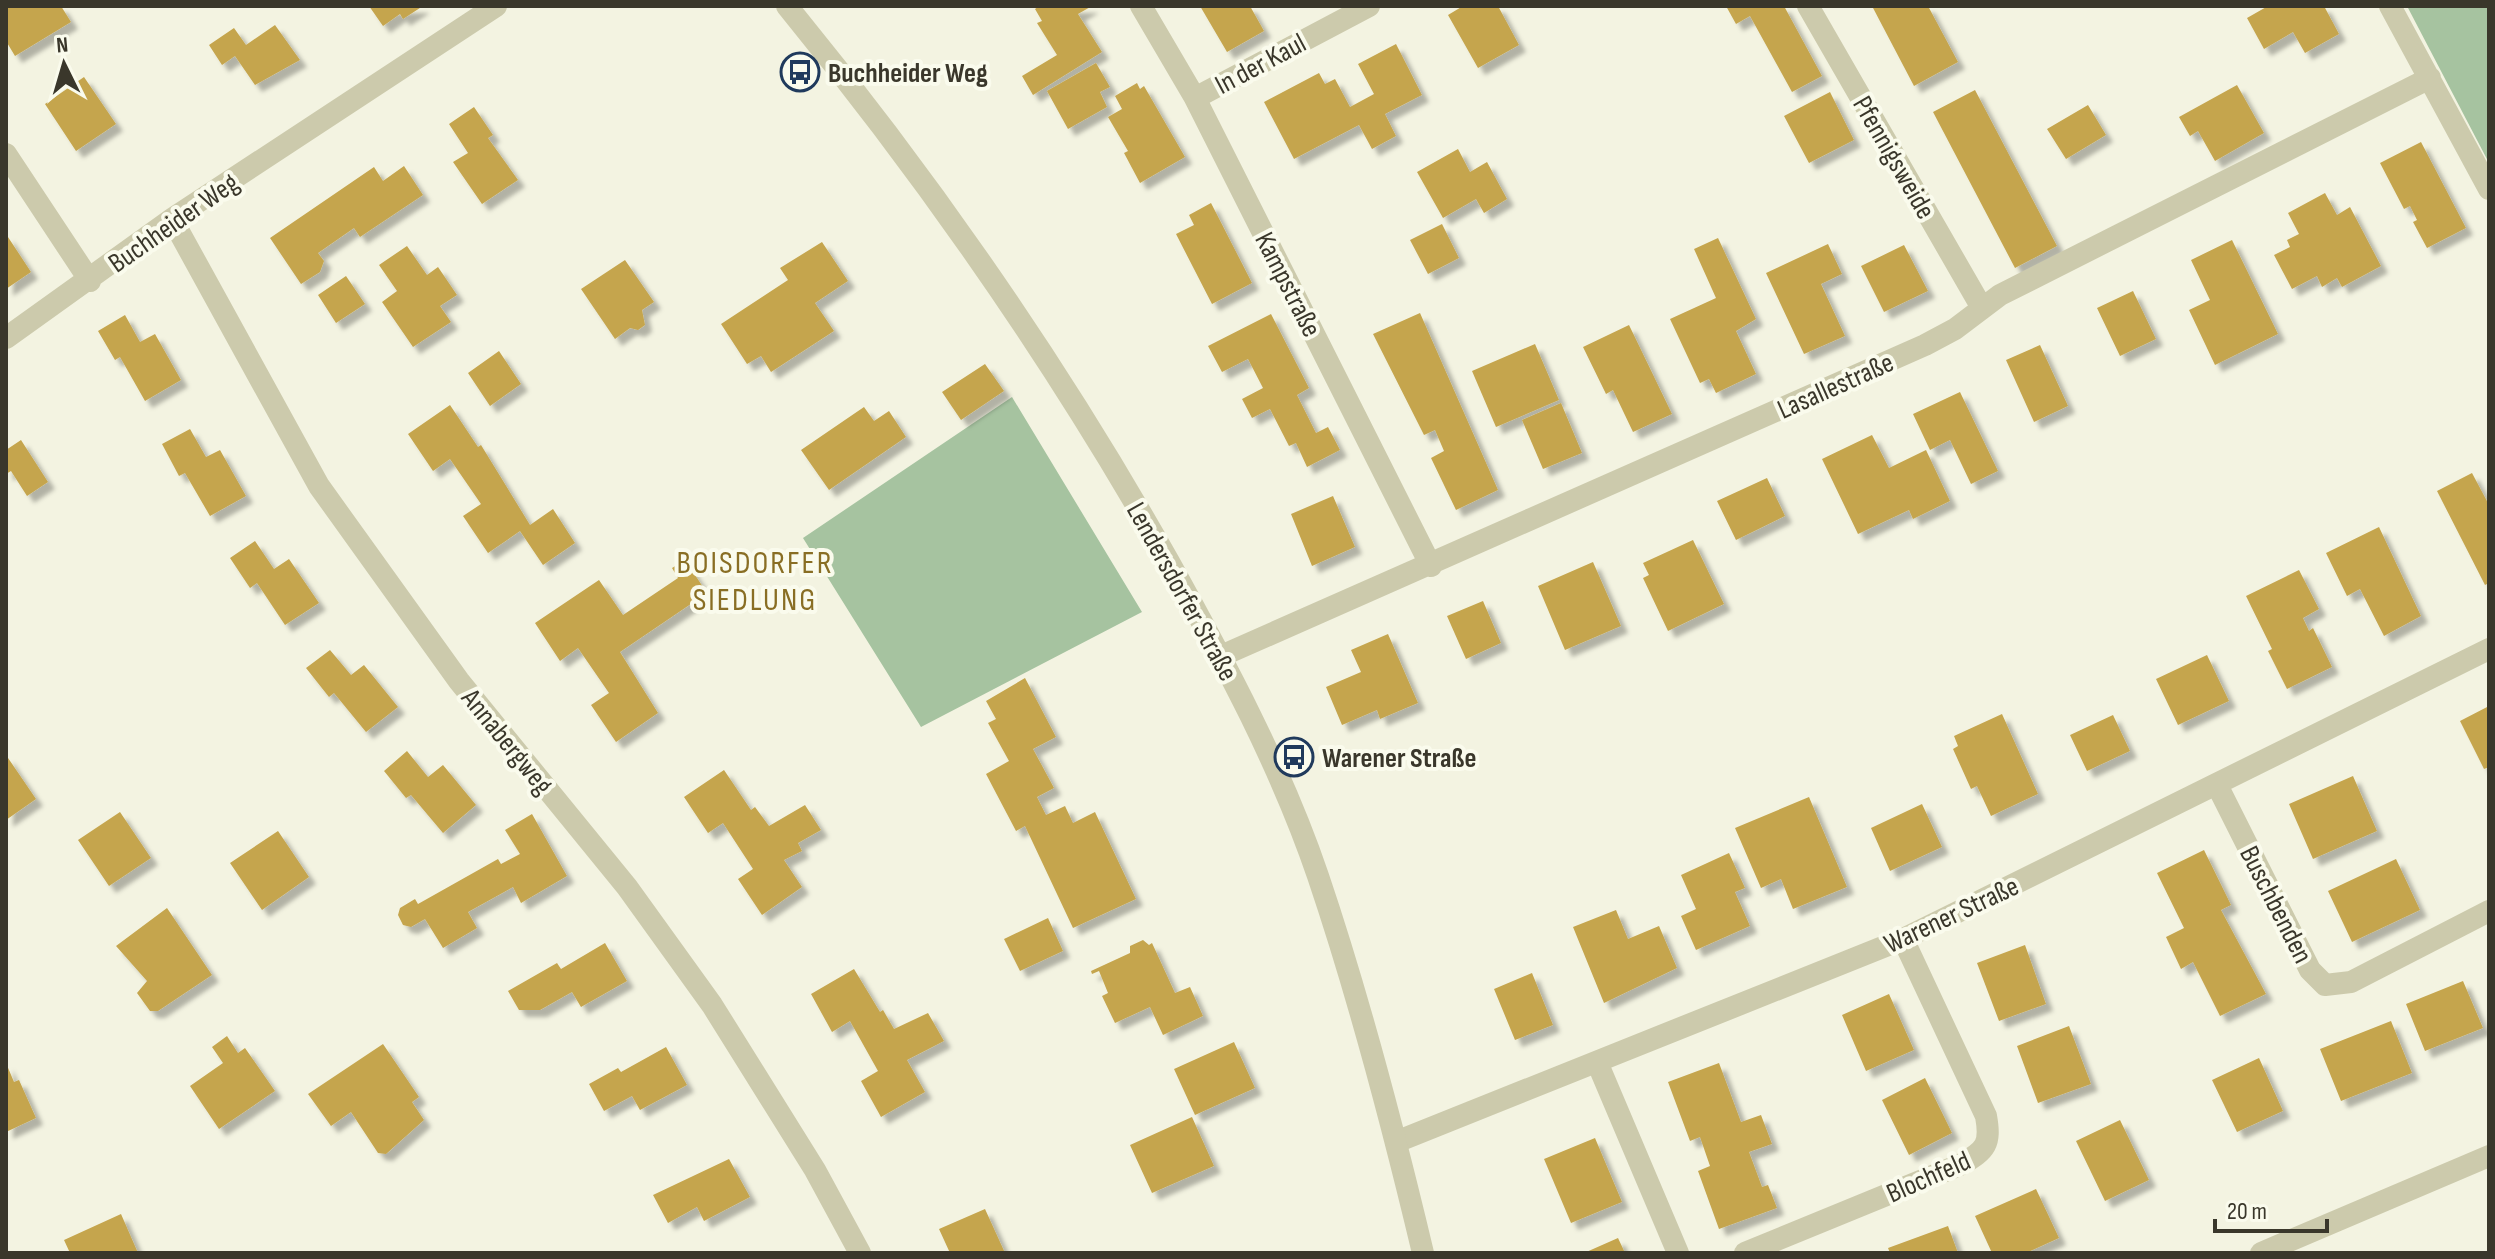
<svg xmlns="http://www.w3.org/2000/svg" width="2495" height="1259" font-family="'Sofia Sans Condensed',sans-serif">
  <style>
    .green { fill: #a6c3a0 }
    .building { fill: #c5a54d; filter: url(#shadow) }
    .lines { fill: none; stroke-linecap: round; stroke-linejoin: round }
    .minor { stroke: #cccaac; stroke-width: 22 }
    .tertiary { stroke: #cccaac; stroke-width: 22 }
    .labels { text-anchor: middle; stroke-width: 8; stroke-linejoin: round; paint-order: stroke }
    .street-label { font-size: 28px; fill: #3a372b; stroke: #fafbed }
    .poi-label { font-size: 28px; font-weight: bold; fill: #3a372b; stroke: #fafbed; text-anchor: start }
    .quarter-label { font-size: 32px; letter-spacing: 2px; fill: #896e24; stroke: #fafbed }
  </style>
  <defs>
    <filter id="shadow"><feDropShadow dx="7" dy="7" stdDeviation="2" flood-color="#0004"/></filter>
  </defs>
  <rect width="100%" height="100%" fill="#f3f3e1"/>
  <!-- green -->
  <path class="green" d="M2407,6H2489V163Z
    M1012,397L1142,612L921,727L803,538Z"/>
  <!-- building -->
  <path class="building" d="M7,6H61L71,22L15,56L6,41Z
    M369,6H423L403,19L400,14L383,26Z
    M1039,6H1092L1078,14L1102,52L1033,95L1022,76L1057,55L1037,23L1042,21L1035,9Z
    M1200,6H1250L1264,31L1227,52Z
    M1463,6H1498L1519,45L1478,68L1448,15Z
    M1726,6H1784L1822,76L1792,92L1750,16L1736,24Z
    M1872,6H1928L1958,62L1914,86Z
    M2268,6H2324L2339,34L2305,53L2293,32L2264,49L2247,18Z
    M275,25L300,60L255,85L235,56L222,65L209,45L234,28L246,45Z
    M1396,44L1422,95L1385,114L1396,136L1372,149L1359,125L1294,159L1264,102L1319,73L1325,84L1335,79L1350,107L1374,94L1358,64Z
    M1096,63L1110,87L1100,92L1107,107L1068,129L1047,91Z
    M84,77L116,124L76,151L45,104Z
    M1137,83L1140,89L1144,86L1185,157L1140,183L1124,153L1128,151L1108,117L1122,109L1115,96Z
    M2237,85L2264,133L2215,161L2198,131L2190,136L2179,117Z
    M1975,90L2057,246L2015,268L1933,112Z
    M1830,92L1854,140L1809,163L1784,116Z
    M2088,105L2106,135L2066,159L2047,129Z
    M474,107L493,135L488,138L518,180L482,204L453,162L468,153L449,124Z
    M2421,142L2466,228L2427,248L2413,222L2417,220L2410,206L2404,209L2380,163Z
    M1458,149L1470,172L1487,162L1507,199L1484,213L1476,199L1443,218L1417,172Z
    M404,166L423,195L360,237L354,228L318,253L324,261L320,272L301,284L270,238L374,167L383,181Z
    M2325,193L2337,215L2350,207L2381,266L2342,287L2337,278L2322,287L2317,276L2292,289L2274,255L2290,247L2287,240L2299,234L2288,213Z
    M1211,203L1252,283L1212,304L1176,234L1194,225L1189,215Z
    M1442,224L1459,258L1428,274L1410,240Z
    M6,234L31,272L6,289Z
    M1718,238L1756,319L1736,331L1756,374L1716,393L1709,379L1700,383L1670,319L1716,298L1694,249Z
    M2232,240L2278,334L2215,365L2189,310L2210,300L2191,260Z
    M822,242L848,281L815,303L834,331L771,372L761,356L747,364L721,324L788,280L780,268Z
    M1828,244L1842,274L1821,284L1845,336L1804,354L1766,273Z
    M1904,245L1928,291L1884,312L1861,266Z
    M407,246L427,275L438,267L457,295L440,306L451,322L413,347L382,302L397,291L379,265Z
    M625,260L654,302L642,310L645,325L638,330L630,328L615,339L581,289Z
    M346,276L365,304L336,323L318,295Z
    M2133,291L2156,339L2120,356L2097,308Z
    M1420,313L1498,490L1456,510L1431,458L1444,451L1435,430L1424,435L1373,334Z
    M1271,314L1309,388L1297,395L1316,433L1328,427L1340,450L1307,467L1296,443L1289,446L1270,409L1252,418L1242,399L1263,388L1248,359L1222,372L1208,346Z
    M125,315L140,342L155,334L181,380L145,401L120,357L115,360L98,331Z
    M1629,325L1672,414L1633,432L1613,390L1606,394L1583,347Z
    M1535,344L1559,400L1496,427L1472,371Z
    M2040,345L2068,406L2034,422L2006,360Z
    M499,351L521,384L490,406L468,373Z
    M985,364L1004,391L961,420L942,392Z
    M1960,392L1998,471L1971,484L1950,440L1930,450L1913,414Z
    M1561,403L1582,453L1543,469L1522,420Z
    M450,405L478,447L481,445L530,525L553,509L575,543L543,565L520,531L488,553L463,516L481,504L450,459L433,471L408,434Z
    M864,407L874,421L889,411L906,437L829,490L801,450Z
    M190,429L206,457L220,450L246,496L210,516L185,473L179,476L162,444Z
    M1872,435L1889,468L1926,450L1950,501L1913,519L1909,510L1858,534L1822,459Z
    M21,440L48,482L27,496L11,471L6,474V450Z
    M2472,473L2489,505V583L2485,585L2437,491Z
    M1767,478L1785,516L1736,540L1717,501Z
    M1333,496L1355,547L1312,566L1291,514Z
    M2379,527L2421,616L2384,636L2360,589L2347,596L2326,553Z
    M1693,540L1724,604L1668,631L1643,578L1649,575L1643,563Z
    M255,541L274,569L289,559L319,603L285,625L257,583L250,588L230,558Z
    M685,560L707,593L620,652L658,713L616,742L591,705L609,693L578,648L560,661L535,623L599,580L623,615L678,578L672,568Z
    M1593,562L1621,626L1565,650L1538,586Z
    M2299,570L2319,609L2303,618L2309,631L2313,628L2332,667L2287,689L2268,651L2272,649L2246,596Z
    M1483,601L1501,643L1466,659L1447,616Z
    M1388,634L1418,703L1380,719L1377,710L1342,725L1326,687L1361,672L1351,650Z
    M330,650L351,675L364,665L398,707L366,732L334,693L329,697L306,668Z
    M2207,655L2229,701L2178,725L2156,679Z
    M1025,678L1056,737L1033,749L1054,788L1037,797L1046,815L1065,806L1073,823L1095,812L1136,899L1073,928L1025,826L1016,831L986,774L1009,761L988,723L996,719L986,701Z
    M2489,706V767L2484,769L2460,721Z
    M2002,714L2038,794L1991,816L1977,786L1971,789L1953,749L1958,746L1954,736Z
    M2113,715L2130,751L2087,771L2070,735Z
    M407,751L428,777L443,765L476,805L443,833L411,795L406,798L384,771Z
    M6,755L36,799L6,820Z
    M724,770L751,810L755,807L769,826L805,805L821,830L798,843L802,851L784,860L802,887L762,915L738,879L753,869L723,823L708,833L684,797Z
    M2353,776L2377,831L2313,859L2289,804Z
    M1809,797L1847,887L1793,909L1781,879L1761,888L1735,828Z
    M1922,804L1942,847L1890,871L1871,828Z
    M120,812L151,858L109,886L78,840Z
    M532,814L567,876L521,903L513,887L468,912L477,928L443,948L425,919L411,927L403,925L398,915L400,908L415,899L418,904L498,859L501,864L520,854L505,830Z
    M278,831L309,877L262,910L230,863Z
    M2204,850L2231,905L2221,910L2266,994L2220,1016L2193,962L2181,969L2166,937L2184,928L2157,873Z
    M1729,853L1745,888L1735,892L1750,926L1696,950L1681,916L1696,909L1681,875Z
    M2396,859L2420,910L2352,942L2328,891Z
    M167,908L212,975L158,1011H150L137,993L147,981L116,946Z
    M1616,910L1628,939L1659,926L1677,968L1604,1003L1573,927Z
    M1048,918L1063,951L1020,971L1004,939Z
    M1143,940L1149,945L1152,943L1175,993L1190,987L1203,1016L1163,1035L1150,1007L1115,1023L1102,996L1108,993L1099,971L1092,974L1091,971L1130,953V946Z
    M605,943L627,981L581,1007L572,992L540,1010H519L508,991L557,963L561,969Z
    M2025,945L2046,1004L1999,1021L1977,963Z
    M854,969L880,1012L883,1010L894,1029L928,1013L944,1041L907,1060L925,1092L881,1117L861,1081L878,1071L850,1021L832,1032L811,994Z
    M1532,973L1553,1025L1515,1040L1494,989Z
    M2463,981L2483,1028L2425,1051L2406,1004Z
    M1889,994L1914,1050L1866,1071L1842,1015Z
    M2391,1021L2412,1073L2341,1101L2320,1049Z
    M2069,1026L2091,1084L2038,1103L2017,1046Z
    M227,1036L238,1053L245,1048L275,1091L219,1129L190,1086L223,1063L212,1047Z
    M1234,1042L1255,1088L1195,1115L1174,1069Z
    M383,1044L419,1097L412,1102L424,1120L386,1154L378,1153L351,1112L331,1126L308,1094Z
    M666,1047L687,1085L640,1110L632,1096L604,1111L589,1084L618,1068L621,1072Z
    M2259,1058L2283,1111L2237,1132L2212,1080Z
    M6,1063L14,1082L19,1080L36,1118L6,1132Z
    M1719,1063L1741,1122L1761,1115L1772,1144L1749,1152L1762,1187L1768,1185L1777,1208L1719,1229L1698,1171L1710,1166L1700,1137L1690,1141L1668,1082Z
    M1925,1078L1952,1133L1909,1155L1882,1100Z
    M1192,1117L1214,1166L1152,1193L1130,1145Z
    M2120,1120L2149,1180L2105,1201L2076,1141Z
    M1595,1138L1622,1202L1571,1223L1544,1159Z
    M729,1159L750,1197L704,1221L697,1207L668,1223L653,1195Z
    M2036,1189L2059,1238L2026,1253H1992L1975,1216Z
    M985,1209L1005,1253H950L939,1229Z
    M121,1214L138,1253H70L64,1240Z
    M1948,1226L1958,1253H1890L1888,1248Z
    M1618,1238L1625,1253H1584Z"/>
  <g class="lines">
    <!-- minor -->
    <path class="minor" d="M1141,6L1195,98L1431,566
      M1808,6L1982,308
      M2390,6L2489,189
      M1195,98L1369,6
      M6,154L90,281
      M172,219L319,486L459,681L627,887L712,1005L815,1170L860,1253
      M6,338L172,219L496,6
      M1221,656L1925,345L1955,329L2000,295L2430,78
      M2217,785L2310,970L2325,985L2351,982L2489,911
      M1597,1062L1678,1253
      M1396,1142L1903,939L2489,649
      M1745,1253L1962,1164C1986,1150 1991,1144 1986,1116L1903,939
      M2261,1253L2489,1156"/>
    <!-- tertiary -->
    <path class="tertiary" d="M787,6C930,181 1058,365 1169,562C1225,663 1281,767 1318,876C1360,1000 1393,1127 1423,1253"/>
  </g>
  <!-- icons -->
  <defs>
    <symbol id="bus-ring" viewBox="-11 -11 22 22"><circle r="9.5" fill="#fafbed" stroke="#203a5c" stroke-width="1.5"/><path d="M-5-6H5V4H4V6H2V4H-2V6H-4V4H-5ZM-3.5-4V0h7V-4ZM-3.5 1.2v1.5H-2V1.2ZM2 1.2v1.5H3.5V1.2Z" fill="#203a5c"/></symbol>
  </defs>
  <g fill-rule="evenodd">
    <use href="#bus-ring" x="778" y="50" width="44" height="44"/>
    <use href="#bus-ring" x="1272" y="735" width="44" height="44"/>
  </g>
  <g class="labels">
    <!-- street labels -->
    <g class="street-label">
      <text transform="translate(1260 63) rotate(-28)" y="10">In der Kaul</text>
      <text transform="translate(1895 157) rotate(60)" y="10">Pfennigsweide</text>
      <text transform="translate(173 222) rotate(-35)" y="10">Buchheider Weg</text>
      <text transform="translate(1289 284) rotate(63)" y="10">Kampstraße</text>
      <text transform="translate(1835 385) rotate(-24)" y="10">Lasallestraße</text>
      <text transform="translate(1183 591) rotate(61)" y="10">Lendersdorfer Straße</text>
      <text transform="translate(508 741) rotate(51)" y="10">Annabergweg</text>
      <text transform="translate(2277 904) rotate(63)" y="10">Buschbenden</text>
      <text transform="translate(1951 914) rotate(-25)" y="10">Warener Straße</text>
      <text transform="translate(1928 1176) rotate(-24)" y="10">Blochfeld</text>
    </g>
    <!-- poi labels -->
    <g class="poi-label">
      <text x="828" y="82">Buchheider Weg</text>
      <text x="1322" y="767">Warener Straße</text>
    </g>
    <!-- quarter labels -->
    <g class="quarter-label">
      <text x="755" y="573">BOISDORFER<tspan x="755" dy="37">SIEDLUNG</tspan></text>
    </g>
  </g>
  <!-- border -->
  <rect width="2495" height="1259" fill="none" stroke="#3a372b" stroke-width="16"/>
  <!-- north arrow -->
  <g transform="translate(64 64) rotate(355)" stroke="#fafbed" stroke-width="6" paint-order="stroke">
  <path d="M0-6L14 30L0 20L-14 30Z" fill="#3a372b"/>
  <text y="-12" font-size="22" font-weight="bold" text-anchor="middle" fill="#3a372b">N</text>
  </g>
  <!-- scale -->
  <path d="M2215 1219v12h112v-12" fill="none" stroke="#3a372b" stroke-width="4"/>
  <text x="2227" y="1219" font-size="24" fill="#3a372b" stroke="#fafbed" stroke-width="6" paint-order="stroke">20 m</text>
</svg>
